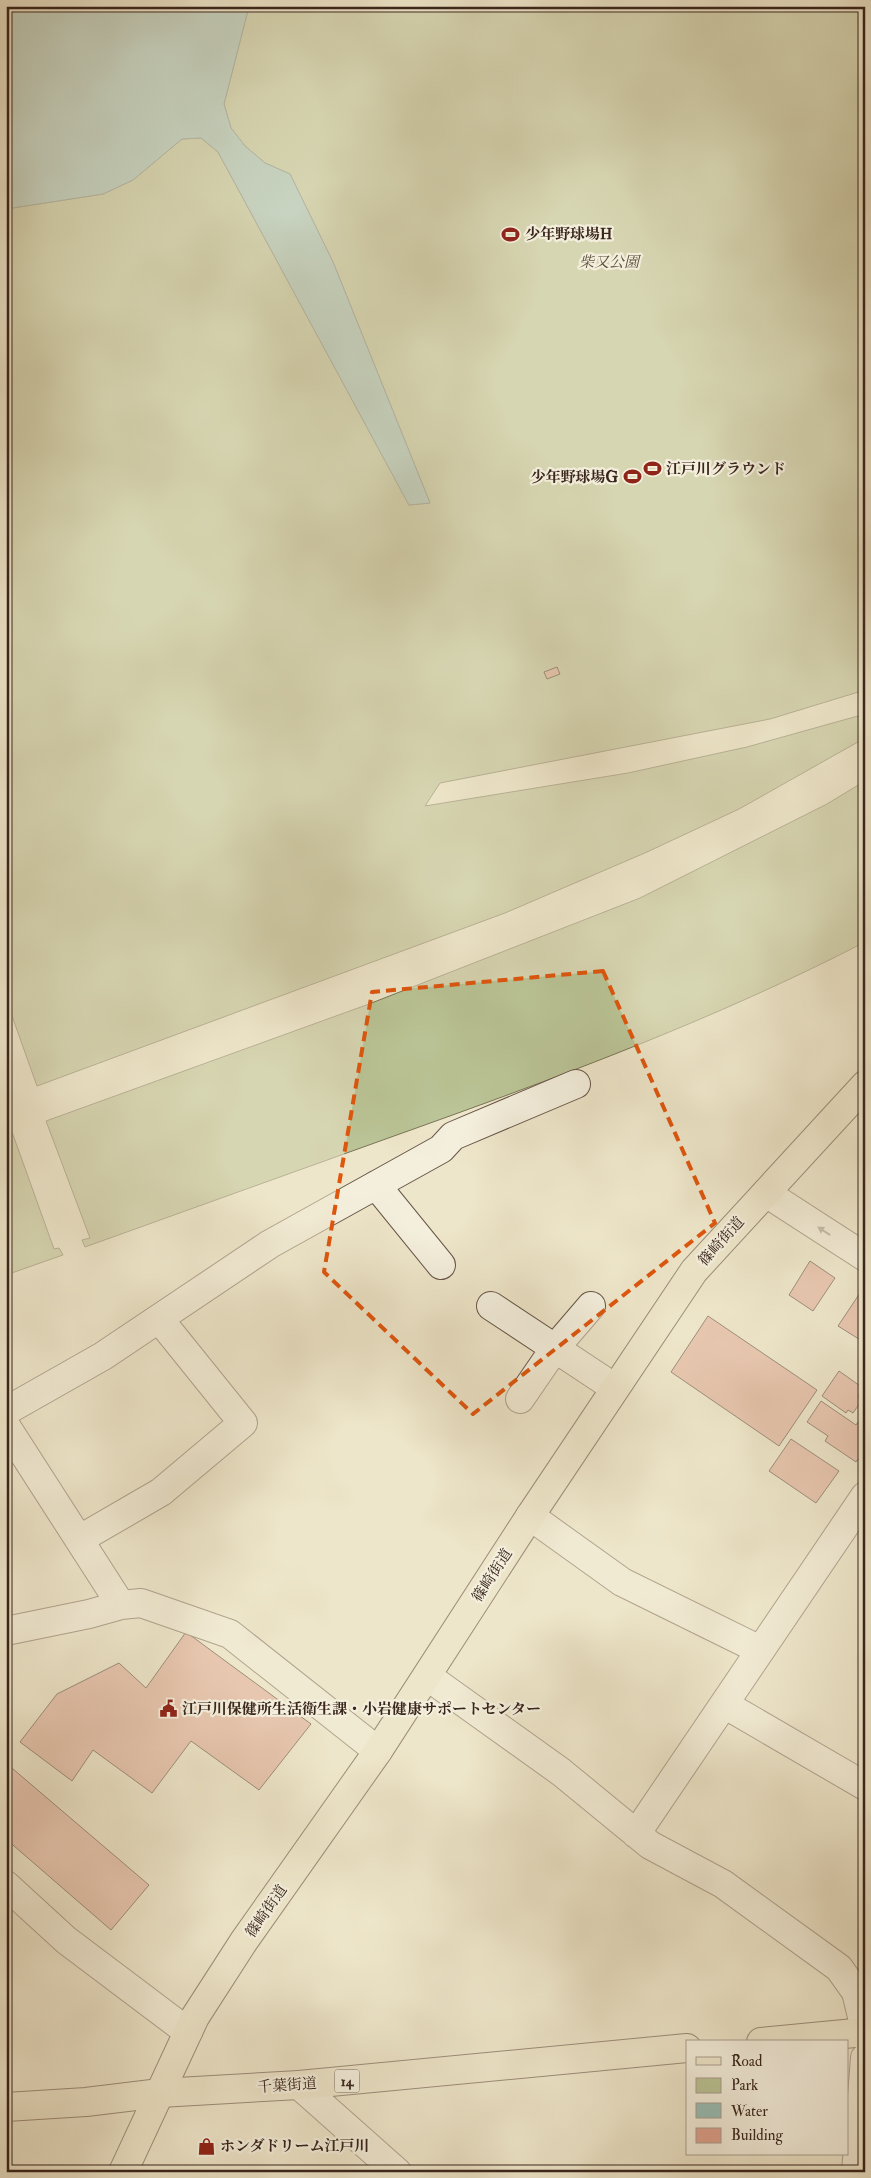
<svg xmlns="http://www.w3.org/2000/svg" width="871" height="2178" font-family="'IM FELL Double Pica','Noto Serif JP',serif">
  <style>
    .green { fill: #bac496; stroke: #7a7459 }
    .water { fill: #99bfb7; stroke: #738179 }
    .building { fill: #e0a390; stroke: #39251c }
    .lines { fill: none; stroke-linecap: round; stroke-linejoin: round }
    .minor-casing { stroke: #665548; stroke-width: 30 }
    .major-casing { stroke: #39251c; stroke-width: 30 }
    .highway-casing { stroke: #39251c; stroke-width: 30 }
    .minor { stroke: #f4efdd; stroke-width: 28 }
    .major { stroke: #eee6ca; stroke-width: 28 }
    .highway { stroke: #eee6ca; stroke-width: 28 }
    .oneway { fill: #968a7c }
    .marked { fill: none; stroke: #df560d; stroke-width: 4; stroke-dasharray: 10 6; stroke-linejoin: round }
    .labels { text-anchor: middle; stroke-width: 4.5; stroke-linejoin: round; paint-order: stroke }
    .shield { fill: #f4efdd; stroke: #716256; stroke-width: 1 }
    .shield-label { font-size: 14px; font-weight: bold; fill: #39251c }
    .poi-label { font-size: 15px; font-weight: bold; fill: #39251c; stroke: #f4efdd; text-anchor: start }
    .park-label { font-size: 15px; font-style: italic; fill: #594d3a; stroke: #f4efdd }
    .street-label { font-size: 15px; fill: #39251c; stroke: #f4efdd }
  </style>
  <rect width="100%" height="100%" fill="#eee6ca"/>
  <filter id="stains"><feTurbulence type="fractalNoise" baseFrequency=".004" numOctaves="4"/><feColorMatrix values="0 0 0 0 .2 0 0 0 0 .09 0 0 0 0 .02 0 0 0 .5 -.17"/></filter>
  <radialGradient id="worn" r=".72"><stop offset=".6" stop-color="#630" stop-opacity="0"/><stop offset="1" stop-color="#630" stop-opacity=".3"/></radialGradient>
  <!-- green -->
  <path class="green" d="M249,6H865V690L770,719L440,783L425,806L628,773L747,747L865,714V738L739,809L647,852L505,913L37,1086L6,999V209L103,194L133,180L182,139L201,138L218,152L409,505L430,503L333,262L290,174L265,163L245,146L231,128L224,104Z
    M865,781V942C714,1020 554,1079 394,1136C291,1173 188,1210 85,1247L82,1240L90,1238L46,1121L369,1004L640,898L827,804Z
    M12,1132L54,1249L59,1248L63,1255L6,1275V1135Z"/>
  <!-- water -->
  <path class="water" d="M6,6H249L224,104L231,128L245,146L265,163L290,174L333,262L430,503L409,505L218,152L201,138L182,139L133,180L103,194L6,209Z"/>
  <!-- building -->
  <path class="building" d="M557,667L560,674L547,679L544,672Z
    M810,1261L835,1278L813,1311L789,1295Z
    M860,1293L865,1297V1337L862,1341L838,1326Z
    M708,1316L817,1390L779,1446L671,1372Z
    M839,1371L863,1388L858,1396L862,1400L853,1413L848,1410L846,1413L822,1396Z
    M821,1401L856,1425L858,1422L865,1426V1463L858,1459L856,1462L825,1441L828,1436L807,1422Z
    M791,1439L839,1471L816,1503L769,1471Z
    M186,1632L311,1724L259,1790L191,1741L152,1793L93,1750L72,1781L20,1742L57,1694L119,1663L146,1688Z
    M6,1763L149,1885L111,1930L6,1839Z"/>
  <g class="lines">
    <defs>
      <path id="minor" d="M376,1185L441,1265
        M766,1193L865,1257
        M491,1306L615,1388
        M520,1399L555,1348L591,1306
        M6,1411L103,1356L270,1244L441,1149L453,1136L576,1084
        M6,1426L121,1605
        M530,1516L622,1582L760,1650
        M80,1539L161,1492L243,1423L160,1320
        M6,1631L89,1614L121,1605L141,1603L230,1634L378,1751
        M427,1676L561,1772L650,1845L723,1884L839,1968L856,1992L865,2029
        M724,1704L865,1786
        M636,1834L865,1496
        M6,1885L66,1940L188,2032
        M299,2085L397,2172
        M856,2172L865,2058"/>
      <path id="major" d="M123,2172L195,2017L244,1941L378,1751L530,1516L694,1271L865,1085"/>
      <path id="highway" d="M761,2042L865,2032
        M6,2107L86,2102L160,2093L299,2085L687,2048"/>
    </defs>
    <!-- minor casing -->
    <use href="#minor" class="minor-casing"/>
    <!-- major casing -->
    <use href="#major" class="major-casing"/>
    <!-- highway casing -->
    <use href="#highway" class="highway-casing"/>
    <!-- minor -->
    <use href="#minor" class="minor"/>
    <!-- major -->
    <use href="#major" class="major"/>
    <!-- highway -->
    <use href="#highway" class="highway"/>
  </g>
  <!-- one-way arrows -->
  <defs><path id="oneway-solid" d="M-6-.8H1V-3.2L6.5 0L1 3.2V.8H-6Z" transform="scale(1.25)"/></defs>
  <use class="oneway" href="#oneway-solid" transform="translate(824 1231) rotate(-147)"/>
  <!-- marked area -->
  <path d="M0 0H871V2178H0ZM603,971L715,1223L473,1414L324,1272L372,992Z" fill="#eee6ca" fill-opacity=".55" fill-rule="evenodd"/>
  <path class="marked" d="M603,971L715,1223L473,1414L324,1272L372,992Z"/>
  <!-- icons -->
  <defs>
    <symbol id="stadium-bare" viewBox="-9 -9 18 18"><path d="M0-5a6.5 5 0 1 0 0 10a6.5 5 0 1 0 0-10ZM-3.5-1.8h7v3.6h-7Z" fill="#8f2418" stroke="#f4efdd" stroke-width="2.5" paint-order="stroke"/></symbol>
    <symbol id="civic-bare" viewBox="-9 -9 18 18"><path d="M-.6-6.5H3V-4.5H.6V-3L4-1V1h2V6H-6V1h2V-1L-.6-3ZM-1.2 2.5V6h2.4V2.5Z" fill="#8f2418" stroke="#f4efdd" stroke-width="2.5" paint-order="stroke"/></symbol>
    <symbol id="shop-bare" viewBox="-9 -9 18 18"><path d="M-5-2.5h2.3a2.7 3.5 0 0 1 5.4 0H5L5.5 6h-11ZM-1.5-2.5h3a1.5 2.3 0 0 0-3 0Z" fill="#8f2418" stroke="#f4efdd" stroke-width="2.5" paint-order="stroke"/></symbol>
  </defs>
  <g fill-rule="evenodd">
    <use href="#stadium-bare" x="498" y="222" width="25" height="25"/>
    <use href="#stadium-bare" x="640" y="456" width="25" height="25"/>
    <use href="#stadium-bare" x="620" y="464" width="25" height="25"/>
    <use href="#civic-bare" x="156" y="1696" width="25" height="25"/>
    <use href="#shop-bare" x="194" y="2134" width="25" height="25"/>
  </g>
  <g class="labels">
    <!-- shield labels -->
    <rect class="shield" x="334.5" y="2069.5" width="25" height="23" rx="4"/>
    <g class="shield-label">
      <text x="347" y="2086">14</text>
    </g>
    <!-- poi labels -->
    <g class="poi-label">
      <text x="525" y="239">少年野球場H</text>
      <text x="666" y="474">江戸川グラウンド</text>
      <text x="618" y="482" text-anchor="end">少年野球場G</text>
      <text x="182" y="1714">江戸川保健所生活衛生課・小岩健康サポートセンター</text>
      <text x="220" y="2151">ホンダドリーム江戸川</text>
    </g>
    <!-- park labels -->
    <g class="park-label">
      <text x="609" y="267">柴又公園</text>
    </g>
    <!-- street labels -->
    <g class="street-label">
      <text transform="translate(721 1241) rotate(-48)" y="5">篠崎街道</text>
      <text transform="translate(492 1575) rotate(-57)" y="5">篠崎街道</text>
      <text transform="translate(266 1911) rotate(-55)" y="5">篠崎街道</text>
      <text transform="translate(287 2085) rotate(-4)" y="5">千葉街道</text>
    </g>
  </g>
  <!-- margin -->
  <rect width="871" height="2178" fill="none" stroke="#eee6ca" stroke-width="25"/>
  <rect x="8" y="8" width="856" height="2163" fill="none" stroke="#39251c" stroke-width="2.5"/>
  <rect x="12" y="12" width="846" height="2153" fill="none" stroke="#39251c"/>
  <!-- legend -->
  <rect x="686" y="2040" width="162" height="115" fill="#f4efdd" stroke="#a99e90"/>
  <rect x="696" y="2057" width="25" height="8" fill="#eee6ca" stroke="#a99e90"/>
  <text x="731" y="2066" font-size="15" fill="#39251c">Road</text>
  <rect x="696" y="2078" width="25" height="15" fill="#bac496" stroke="#a99e90"/>
  <text x="731" y="2090" font-size="15" fill="#39251c">Park</text>
  <rect x="696" y="2103" width="25" height="15" fill="#99bfb7" stroke="#a99e90"/>
  <text x="731" y="2116" font-size="15" fill="#39251c">Water</text>
  <rect x="696" y="2128" width="25" height="15" fill="#e0a390" stroke="#a99e90"/>
  <text x="731" y="2140" font-size="15" fill="#39251c">Building</text>
  <rect width="100%" height="100%" filter="url(#stains)"/>
  <rect width="100%" height="100%" fill="url(#worn)"/>
</svg>
